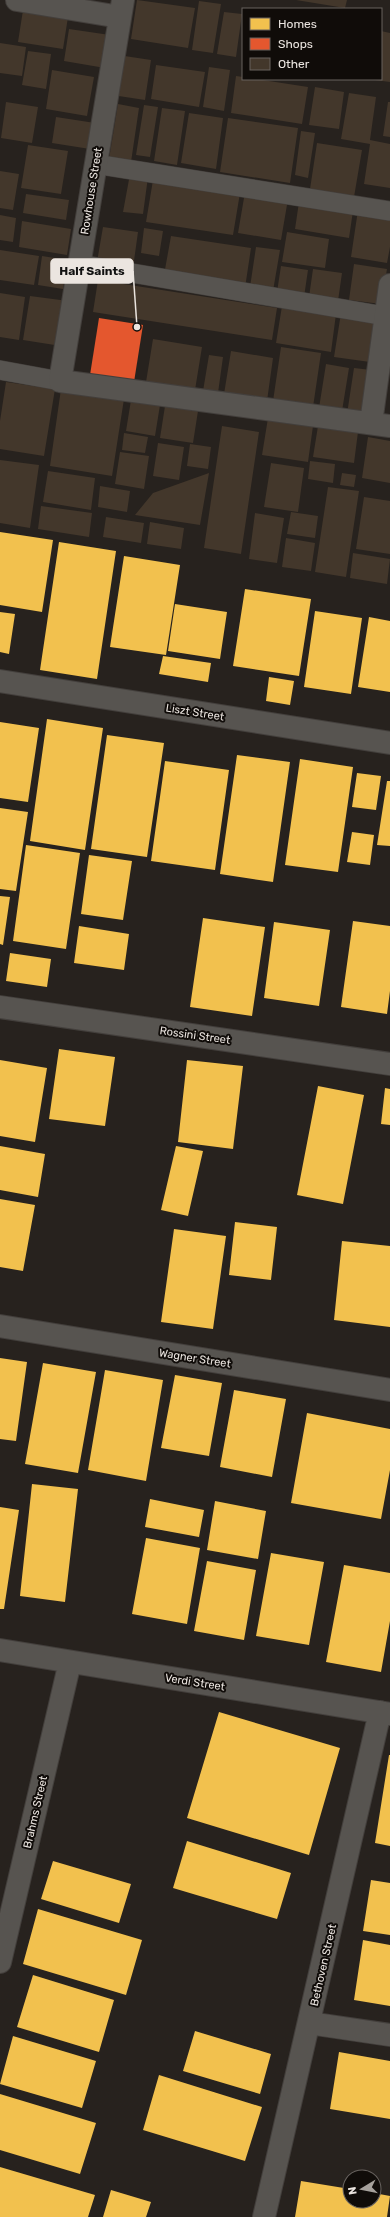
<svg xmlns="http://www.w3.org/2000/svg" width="390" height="2217" font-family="Rubik,sans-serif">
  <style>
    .homes { fill: #f2c14e }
    .shops { fill: #e4572e }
    .building { fill: #43372b }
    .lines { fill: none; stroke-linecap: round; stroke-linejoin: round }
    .service-casing { stroke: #433f3c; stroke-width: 20 }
    .minor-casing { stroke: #433f3c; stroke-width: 24 }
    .service { stroke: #575450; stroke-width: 19 }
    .minor { stroke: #575450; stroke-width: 22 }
    .labels { text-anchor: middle; stroke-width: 4; stroke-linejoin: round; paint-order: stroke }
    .street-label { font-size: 11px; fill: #ebe5e0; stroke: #100c09 }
    .leader { fill: none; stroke: #ebe5e0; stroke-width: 1.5 }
    .callout-dot { fill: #ebe5e0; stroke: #100c09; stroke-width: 1.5 }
    .callout { fill: #ebe5e0; stroke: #ebe5e0; stroke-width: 1.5 }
    .callout-label { font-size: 12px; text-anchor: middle; font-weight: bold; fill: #111 }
  </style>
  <rect width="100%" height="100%" fill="#27221e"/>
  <!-- homes -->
  <path class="homes" d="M0,532L53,540L42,612L0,605Z
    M59,542L116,551L97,679L40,670Z
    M124,556L180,565L166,655L110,647Z
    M245,589L311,599L299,676L233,666Z
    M175,604L227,612L220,659L168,651Z
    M315,611L362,618L351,694L304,687Z
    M0,612L15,614L9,654L0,652Z
    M369,617L390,621V692L358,687Z
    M163,656L211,663L208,682L159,674Z
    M269,677L294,681L290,705L266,701Z
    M47,719L103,728L85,850L30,841Z
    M0,722L39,728L28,802L0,798Z
    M107,735L164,743L147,857L91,849Z
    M237,755L290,762L273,882L220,874Z
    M300,759L353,767L338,872L285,865Z
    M165,761L229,770L215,870L151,861Z
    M357,773L381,776L376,810L352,807Z
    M387,781H390V846L377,845Z
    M0,808L28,812L16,891L0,889Z
    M352,832L374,835L370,865L347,862Z
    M26,845L80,853L66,949L13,941Z
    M89,855L132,861L123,920L81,914Z
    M0,896L10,897L3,945L0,944Z
    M203,918L265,927L252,1016L190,1007Z
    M353,921L390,926V991L387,1014L341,1007Z
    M274,922L330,930L319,1006L264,998Z
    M79,926L129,934L124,970L74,963Z
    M10,953L51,959L47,987L6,981Z
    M59,1049L115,1057L105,1126L49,1119Z
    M0,1060L47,1068L35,1142L0,1136Z
    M187,1060L243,1066L233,1149L178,1142Z
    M318,1086L364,1095L343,1204L297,1195Z
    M385,1088L390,1089V1125L381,1124Z
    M0,1146L45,1154L38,1197L0,1190Z
    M176,1146L203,1151L188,1216L161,1210Z
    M0,1199L35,1205L23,1271L0,1267Z
    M235,1222L277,1227L271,1280L229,1275Z
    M174,1229L226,1236L213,1329L161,1322Z
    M342,1241L390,1246V1327L334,1320Z
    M0,1358L27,1362L16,1441L0,1439Z
    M43,1363L96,1372L78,1473L25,1464Z
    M105,1370L163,1380L146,1481L88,1470Z
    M175,1375L222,1383L209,1456L161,1448Z
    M234,1390L286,1399L272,1477L220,1467Z
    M307,1413L390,1429V1470L381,1519L291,1503Z
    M32,1484L78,1489L65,1602L20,1596Z
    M150,1499L204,1510L199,1537L145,1527Z
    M215,1501L266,1511L258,1559L207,1550Z
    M0,1507L19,1510L4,1609H0Z
    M146,1538L200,1548L187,1624L132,1614Z
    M271,1553L324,1562L309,1645L256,1636Z
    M207,1561L256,1570L244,1640L194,1631Z
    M344,1565L390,1573V1621L381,1672L326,1662Z
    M219,1712L340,1748L309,1855L187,1818Z
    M389,1755H390V1846L375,1843Z
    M187,1841L291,1873L277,1919L173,1888Z
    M53,1861L131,1884L119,1923L41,1899Z
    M371,1880L390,1883V1935L363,1931Z
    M38,1909L142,1940L126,1995L23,1964Z
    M363,1940L390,1945V2006L354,2000Z
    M33,1975L114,2000L99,2052L17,2027Z
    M195,2031L271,2054L260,2094L183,2071Z
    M13,2036L96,2061L82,2108L0,2084Z
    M339,2052L390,2061V2119L330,2109Z
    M159,2075L262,2107L245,2161L143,2130Z
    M0,2094L96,2123L80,2174L0,2150Z
    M0,2167L95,2195L88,2217H0Z
    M301,2181L350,2189V2201H374V2193L390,2196L387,2217H295Z
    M111,2190L151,2202L146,2217H103Z"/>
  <!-- shops -->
  <path class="shops" d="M99,318L143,325L134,382L90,375Z"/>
  <!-- building -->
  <path class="building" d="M137,0L195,8L188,48L131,39Z
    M296,0H347L345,8Z
    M199,1L221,4L213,53L192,50Z
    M23,10L68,17L63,49L18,42Z
    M224,12L242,14L236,57L217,54Z
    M69,29L110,35L105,68L64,61Z
    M381,31L390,33V82L375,80L381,79Z
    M0,43L26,47L22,76L0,73Z
    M28,51L51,54L46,89L22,85Z
    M118,55L151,60L145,100L112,95Z
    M156,65L205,72L199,107L151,99Z
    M209,67L230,70L224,111L203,107Z
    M52,70L94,77L87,116L46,109Z
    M236,76L243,77V79H256L308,87L302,124L231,113Z
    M315,87L344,92L339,129L309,125Z
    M349,93L376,97L370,140L390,144V188L364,184L370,144L341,139Z
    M6,102L38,107L32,143L1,138Z
    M388,102H390V137L383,136Z
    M118,104L139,108L131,162L109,159Z
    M144,105L158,107L150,157L136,155Z
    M162,108L185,111L177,165L154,161Z
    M189,113L223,118L216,169L181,163Z
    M56,117L95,123L90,149L52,143Z
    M228,118L298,128L290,183L220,172Z
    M301,131L315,133L308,178L295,175Z
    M317,143L362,150L354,197L310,189Z
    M28,145L68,151L61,194L21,188Z
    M0,171L19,174L13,210L0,208Z
    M130,174L148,177L143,214L123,212Z
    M153,180L240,193L233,235L146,222Z
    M245,192L288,199L281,240L238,233Z
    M26,194L69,200L66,220L23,213Z
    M299,202L353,211L349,238L295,229Z
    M358,210L390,214V247L387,263L351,257Z
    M0,215L16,218L13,242L0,240Z
    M22,221L71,229L67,255L19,247Z
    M103,227L138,232L133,268L97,262Z
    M144,228L163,231L159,256L141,253Z
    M287,232L329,239L325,268L282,262Z
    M171,236L251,248L245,288L164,275Z
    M256,247L280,250L273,291L250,287Z
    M0,250L39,256L34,285L0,280Z
    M42,256L67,260L63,289L38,285Z
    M354,264L387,269L381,304L349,300Z
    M281,266L308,270L304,297L277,292Z
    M313,269L342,273L338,301L309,297Z
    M98,280L277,308L272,340L93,312Z
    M0,293L25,297L19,340L0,337Z
    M30,296L68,301L61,346L23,340Z
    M282,306L336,314L331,352L276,343Z
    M341,313L377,319L370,362L334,357Z
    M153,339L202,347L195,390L146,382Z
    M281,347L321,353L313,407L273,401Z
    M231,351L273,358L267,401L224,394Z
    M209,355L223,357L218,393L203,391Z
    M326,364L349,368L342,411L319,408Z
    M354,368L371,370L364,416L347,414Z
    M6,382L55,389L44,456L0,449V421Z
    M61,389L124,399L112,476L50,466Z
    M131,400L160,405L155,436L126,431Z
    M165,406L198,411L193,443L160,438Z
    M268,418L313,426L308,462L262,455Z
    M222,426L259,432L241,554L204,548Z
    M318,426L358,432L354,463L313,457Z
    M124,433L148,437L145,453L122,450Z
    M368,437L390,441V483L362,478Z
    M158,443L184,447L179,480L153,476Z
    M190,444L211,447L208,469L187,466Z
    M120,452L149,456L144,489L115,484Z
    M0,460L39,465L30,528L0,523Z
    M310,461L335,464L333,483L308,479Z
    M271,463L304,468L298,512L264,507Z
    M48,471L95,478L91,510L43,502Z
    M209,473L200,525L135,515L153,493Z
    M342,473L356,475L354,487L340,485Z
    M100,486L130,491L127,512L98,507Z
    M328,487L359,491L346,577L315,572Z
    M364,497L390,501V554L356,549Z
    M41,506L92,513L89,537L38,529Z
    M291,512L318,516L315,538L287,534Z
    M255,513L284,518L277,563L249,559Z
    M106,517L144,523L141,543L103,537Z
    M150,522L184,528L181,549L147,544Z
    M286,538L315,543L311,571L282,567Z
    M353,553L390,559L387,584L350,578Z"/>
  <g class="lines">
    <defs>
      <path id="service" d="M95,164L390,211
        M79,264L385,316L390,312
        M0,370L60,381"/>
      <path id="minor" d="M17,0L120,17
        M123,0L60,381L390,426
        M371,423L390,285
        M0,681L390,743
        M0,1007L390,1064
        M0,1326L390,1390
        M0,1650L390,1714
        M0,1962L70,1662
        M309,2023L390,2035
        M264,2217L380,1712"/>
    </defs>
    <!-- service casing -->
    <use href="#service" class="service-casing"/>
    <!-- minor casing -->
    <use href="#minor" class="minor-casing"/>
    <!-- service -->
    <use href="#service" class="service"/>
    <!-- minor -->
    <use href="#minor" class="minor"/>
  </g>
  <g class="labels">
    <!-- street labels -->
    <g class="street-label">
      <text transform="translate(91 191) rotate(-81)" y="4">Rowhouse Street</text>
      <text transform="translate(195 712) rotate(9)" y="4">Liszt Street</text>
      <text transform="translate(195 1035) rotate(8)" y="4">Rossini Street</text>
      <text transform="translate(195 1358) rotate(9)" y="4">Wagner Street</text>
      <text transform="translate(195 1682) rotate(9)" y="4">Verdi Street</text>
      <text transform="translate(35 1812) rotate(-77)" y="4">Brahms Street</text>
      <text transform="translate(323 1965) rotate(-77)" y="4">Bethoven Street</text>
    </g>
  </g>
  <!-- callouts -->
  <path class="leader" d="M137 327L133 271"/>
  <circle class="callout-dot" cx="137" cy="327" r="4"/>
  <rect class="callout" x="51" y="259" width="82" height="24" rx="4"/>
  <g class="callout-label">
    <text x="92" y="275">Half Saints</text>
  </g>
  <!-- legend -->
  <rect x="242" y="8" width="140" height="72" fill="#100c09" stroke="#68635f"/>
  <rect x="250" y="18" width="20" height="12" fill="#f2c14e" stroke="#68635f"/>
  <text x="278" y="28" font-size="12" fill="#ebe5e0">Homes</text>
  <rect x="250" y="38" width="20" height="12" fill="#e4572e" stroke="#68635f"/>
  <text x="278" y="48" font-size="12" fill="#ebe5e0">Shops</text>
  <rect x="250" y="58" width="20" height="12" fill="#43372b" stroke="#68635f"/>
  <text x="278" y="68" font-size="12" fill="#ebe5e0">Other</text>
  <!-- north arrow -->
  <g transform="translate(362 2189) rotate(260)"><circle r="19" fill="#100c09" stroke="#68635f"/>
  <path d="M0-3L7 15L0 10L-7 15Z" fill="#a6a19c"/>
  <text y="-6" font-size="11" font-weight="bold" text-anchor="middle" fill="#ebe5e0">N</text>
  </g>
</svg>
